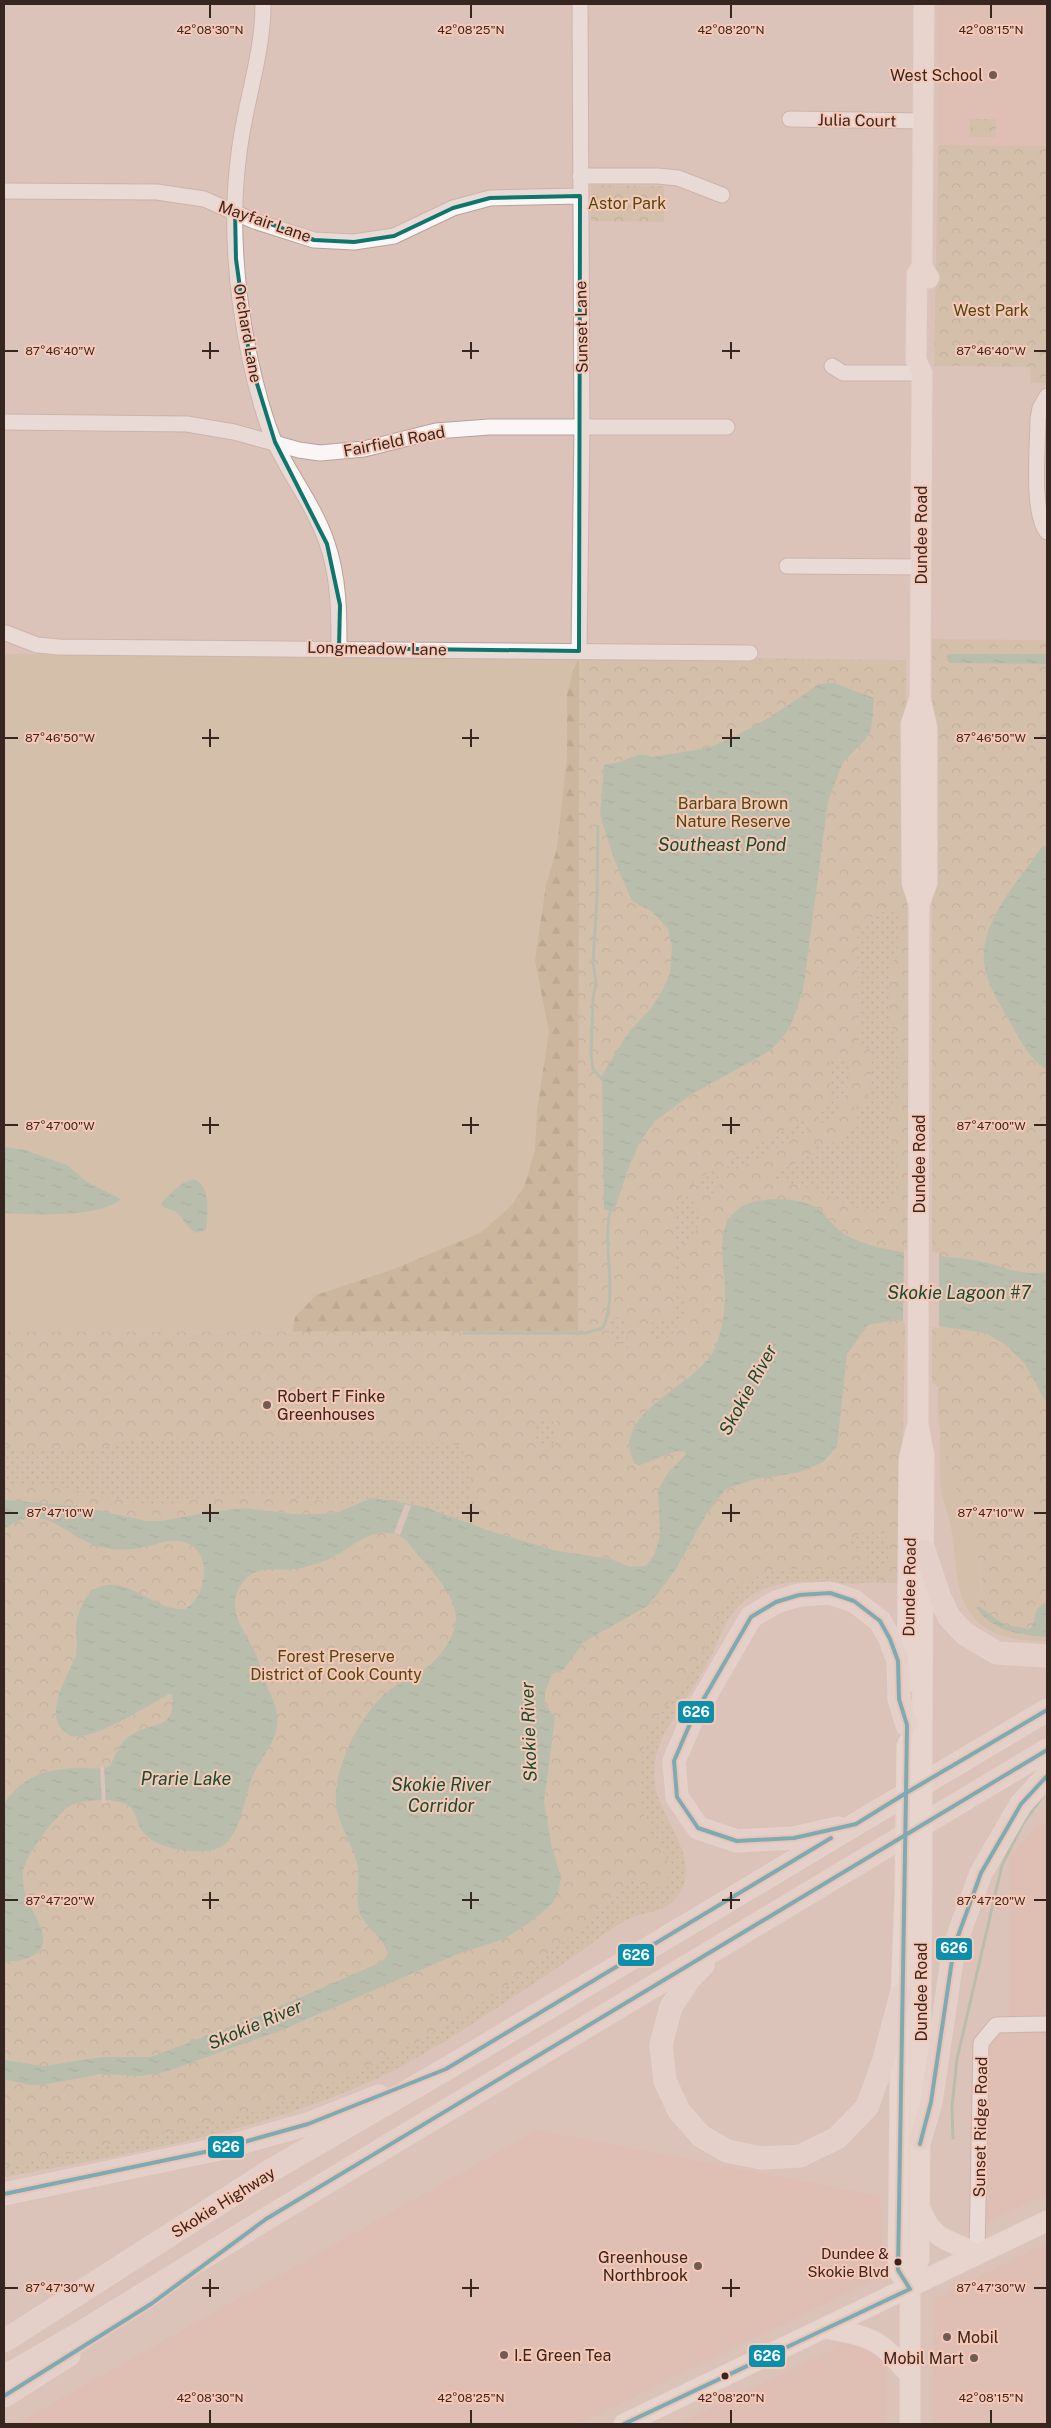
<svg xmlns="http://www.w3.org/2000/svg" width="1051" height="2428" font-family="'Public Sans',sans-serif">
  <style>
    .built { fill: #e2b9aa }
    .grass { fill: #cabb99 }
    .forest { fill: url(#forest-firs) }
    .park { fill: url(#park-crowns) }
    .garden { fill: url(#garden-dots) }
    .water { fill: url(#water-ripples) }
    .pier { fill: #dcc3ba }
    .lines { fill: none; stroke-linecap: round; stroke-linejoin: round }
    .stream { stroke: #8eb89c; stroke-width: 3 }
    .minor-casing { stroke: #b6a29b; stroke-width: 17 }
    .major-casing { stroke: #efe4e0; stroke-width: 21 }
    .highway-casing { stroke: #efe4e0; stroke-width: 23 }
    .minor { stroke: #faf6f5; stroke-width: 15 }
    .major { stroke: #f1e8e5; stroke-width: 19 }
    .highway { stroke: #ede0db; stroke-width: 21 }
    .major-bridge-casing { stroke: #efe4e0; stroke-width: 21; stroke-linecap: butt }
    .major-bridge { stroke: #f1e8e5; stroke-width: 19 }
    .bus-1-casing { stroke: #f8c8b7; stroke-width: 8 }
    .bus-1 { stroke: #0b8fab; stroke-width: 4 }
    .marked { fill: none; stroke: #0f766e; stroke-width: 4; stroke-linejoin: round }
    .ticks { fill: none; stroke: #37251f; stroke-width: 2 }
    .poi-dot { fill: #715c55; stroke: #f8c8b7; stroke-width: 2 }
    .bus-dot { fill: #37251f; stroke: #f8c8b7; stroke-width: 2 }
    .labels { text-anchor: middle; stroke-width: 4; stroke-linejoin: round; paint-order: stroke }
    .bus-label { font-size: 15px; fill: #37251f; stroke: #f8c8b7; text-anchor: end }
    .poi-label { font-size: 16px; fill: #37251f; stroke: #f8c8b7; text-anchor: end }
    .street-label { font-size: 16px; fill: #37251f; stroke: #f8c8b7 }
    .park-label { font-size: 16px; fill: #4f4710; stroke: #f8c8b7 }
    .water-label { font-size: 18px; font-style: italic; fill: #124c33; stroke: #f8c8b7 }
    .ticks-label { font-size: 12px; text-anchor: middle; fill: #37251f; stroke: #f8c8b7; stroke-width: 4; stroke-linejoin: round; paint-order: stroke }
    .line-badge { stroke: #f8c8b7; stroke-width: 2 }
    .badge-label { font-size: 14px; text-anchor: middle; font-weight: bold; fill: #fff }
  </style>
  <defs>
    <pattern id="forest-firs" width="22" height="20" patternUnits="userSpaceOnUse" patternTransform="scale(1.25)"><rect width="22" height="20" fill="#b8a67c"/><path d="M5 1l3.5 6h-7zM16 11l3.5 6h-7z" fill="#968765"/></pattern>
    <pattern id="park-crowns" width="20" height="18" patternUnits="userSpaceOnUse" patternTransform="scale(1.25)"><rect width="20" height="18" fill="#cabb99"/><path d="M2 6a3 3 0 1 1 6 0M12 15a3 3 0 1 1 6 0" fill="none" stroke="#a5987c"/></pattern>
    <pattern id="garden-dots" width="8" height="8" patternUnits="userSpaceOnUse" patternTransform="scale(1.25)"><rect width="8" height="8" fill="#cabb99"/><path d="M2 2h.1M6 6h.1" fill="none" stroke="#a5987c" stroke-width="1.8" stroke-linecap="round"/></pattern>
    <pattern id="water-ripples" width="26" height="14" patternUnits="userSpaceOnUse" patternTransform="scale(1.25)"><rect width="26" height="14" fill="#8eb89c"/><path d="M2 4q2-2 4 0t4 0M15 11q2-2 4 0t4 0" fill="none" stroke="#75957f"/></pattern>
  </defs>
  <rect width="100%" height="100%" fill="#dcc3ba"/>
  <!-- built -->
  <path class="built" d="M938,4H1047V146L938,145Z
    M1038,1824H1047V2194L982,2225L986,2053L1009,2016L1010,1857Z
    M537,2130L880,2196L884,2275L578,2424H16Z
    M1047,2243V2424H932L934,2298Z
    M864,2341L887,2356V2424H678L841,2345Z"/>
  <!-- grass -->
  <path class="grass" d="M4,654L579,656L578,1331L4,1332Z
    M946,1434C957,1475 987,1563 980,1602L1022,1635L1047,1637V1641C1022,1642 991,1638 973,1617C954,1594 956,1556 951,1528C949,1517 945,1506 942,1495C939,1477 939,1455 940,1437Z"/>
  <!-- forest -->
  <path class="forest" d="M579,656L607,1339L291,1340L295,1317L316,1295L394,1269L480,1233L510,1207L524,1187L535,1150L537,1110L549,1032L535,960L546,885L557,848L567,757V695L572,674Z"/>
  <!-- park -->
  <path class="park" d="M970,119H996V137H970Z
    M938,145L1047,146V383H1031L1030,367L934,366Z
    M591,185L664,186V222L591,221Z
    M932,639L1047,640V1632L1005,1628L976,1607C996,1585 958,1498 950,1471C946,1456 941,1441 939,1426C937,1413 938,1399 938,1387L932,1382Z
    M579,656L906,660L909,1139L900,1583C886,1583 871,1583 857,1583C810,1581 757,1573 728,1620C714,1642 705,1668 691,1691C674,1718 651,1746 654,1780C658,1820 708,1862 674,1900C662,1913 644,1912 629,1918C622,1921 614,1927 608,1931C567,1962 524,1990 480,2018C448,2039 414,2061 379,2077C261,2133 131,2153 4,2177V1332L578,1331Z"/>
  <!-- garden -->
  <path class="garden" d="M886,911H898V957L890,963L889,970L890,991L888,1013L890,1023L898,1040V1083L889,1116L890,1136L897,1153L898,1183L891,1201L884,1209L872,1212L852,1207L817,1190L767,1178L817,1151L814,1145L820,1141L824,1148C841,1139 851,1128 861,1112L853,1107L856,1101L864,1105C873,1088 873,1067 870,1049H862L859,1047L857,937C861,921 871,916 886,911Z
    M841,1058L846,1059L850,1064C850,1087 843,1113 821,1124L813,1115L831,1105L829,1059Z
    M806,1118L809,1123L805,1133L734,1171L729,1170L725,1163Z
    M716,1167L723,1180L713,1193L707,1194L692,1183Z
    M684,1194C696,1202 705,1217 695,1232C692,1237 685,1241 682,1247L681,1294L687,1304L686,1316L670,1337L652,1340C647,1333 650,1325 655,1319H673L674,1225L676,1203Z
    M612,1317L627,1318L628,1347L625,1351L621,1349V1341H607Z
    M535,1420H556L555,1445L535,1444Z
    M174,1438L378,1439V1442L453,1443L454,1445H463V1455L471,1463L469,1493L478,1498L477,1509L469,1524L424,1507L386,1498L350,1504L255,1493L227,1494L150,1506L55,1486L4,1485V1446L28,1451H45L59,1448L90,1451L128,1441H174Z
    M886,1530L889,1561L877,1580C843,1591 802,1572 763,1589C754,1592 745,1599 738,1606C723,1622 718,1645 707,1664C692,1690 671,1715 660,1742C655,1753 654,1766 654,1778C656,1818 706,1858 677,1897C665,1913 646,1911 629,1919C622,1922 614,1927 608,1931C568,1962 525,1989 483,2017C449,2038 415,2061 378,2078C259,2132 131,2153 4,2177V2167C48,2158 92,2148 137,2138C185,2128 233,2119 280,2103C413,2057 531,1980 631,1880L649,1889C663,1888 670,1880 670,1866C667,1856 660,1849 655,1840C645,1823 639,1802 639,1782C639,1725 669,1708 696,1666C720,1627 714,1587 769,1571C794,1564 855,1578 869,1561L867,1558L871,1552L852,1547L850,1538L861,1533Z"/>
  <!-- water -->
  <path class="water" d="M949,654H1047V664L949,663L946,656Z
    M834,683L874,698L871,730L865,740L843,762L828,801L803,991L790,1027L779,1042L768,1052L692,1094L655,1121L639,1143L627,1172L614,1212L604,1209L602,1075L628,1033L652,1007L664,988L670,973L672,948L668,929L651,911L632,901L614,859L600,815L604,765C611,763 619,763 625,760C636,756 640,752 652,757L707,748L732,738L772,716L819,684Z
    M1047,844V1070C1030,1061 1019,1038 1010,1022C1000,1004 986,983 984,962C981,920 1017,883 1039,851Z
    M4,1147L25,1150L67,1165L87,1182L121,1199C101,1218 30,1215 4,1213Z
    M193,1179C212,1186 207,1211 207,1228C193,1242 186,1220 176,1212C171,1209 165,1209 161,1205L162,1202L181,1184Z
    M775,1199C788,1199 807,1201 819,1209C828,1217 835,1229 846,1235C885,1256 932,1253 973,1260C1001,1264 1017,1277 1047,1272V1404L1025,1364L1006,1345L986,1333L896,1320L868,1325L847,1354L837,1447L823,1462L801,1472L752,1480L726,1489L707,1513L676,1569L649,1605L584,1642L564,1669L552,1674L545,1693V1705L555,1717L544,1802L552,1848L561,1877L558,1895L551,1905L529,1923L504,1939L455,1955L282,2030L165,2072L140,2076L101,2074L42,2085H29L4,2079V2060L44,2066L102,2057H151L258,2016L383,1961L388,1954C383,1937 369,1930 361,1916C354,1901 360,1885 358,1869C354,1842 333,1821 336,1792C338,1763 357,1724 377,1702C401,1674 426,1680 448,1643C453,1634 458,1622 455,1611C450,1586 425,1565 410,1545C395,1524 368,1534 351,1546C334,1558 315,1566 295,1569C277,1572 258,1564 245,1580C220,1608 248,1633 258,1659C261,1666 260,1672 263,1679C269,1690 276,1703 277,1716C280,1743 258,1758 250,1783C244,1802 240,1831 225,1844C209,1858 164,1850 149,1838C137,1829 139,1820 132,1809C122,1796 81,1799 68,1807C63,1811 58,1817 54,1821C44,1832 24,1859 23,1873C22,1882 24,1891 27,1899C34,1917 58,1944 30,1957C23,1961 12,1961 4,1962V1804C22,1775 50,1768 82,1768C91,1768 102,1770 110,1766C115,1757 119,1744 128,1737C150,1720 177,1732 172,1695L169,1694C150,1704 87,1745 69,1735C39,1719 69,1675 76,1655C78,1646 76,1638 76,1629C76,1616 84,1595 95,1589C127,1572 153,1612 185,1609C209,1594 214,1547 180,1541C169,1539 159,1543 150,1546C134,1550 117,1551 101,1547C62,1537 48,1500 4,1529V1500L78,1506L147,1521H162L210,1512L245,1508L293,1514H322L339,1512L371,1498L389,1500L424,1507L493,1532L557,1551L611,1559L630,1567L646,1566L654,1555L660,1536L658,1490L667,1474L686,1454L684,1451L674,1452L640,1465L635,1464C607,1415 693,1387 713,1352C721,1337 724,1316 725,1300C727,1270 710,1227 741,1207C751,1201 764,1200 775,1199Z
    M1047,1602V1637C1021,1635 992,1632 976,1607H980L1005,1625L1030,1629C1039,1618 1030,1609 1047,1602Z"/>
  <!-- pier -->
  <path class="pier" d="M904,1249L939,1253V1328L903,1323Z
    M405,1504L411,1506L400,1535L394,1533Z
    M100,1766H104L106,1803H102Z"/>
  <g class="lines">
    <!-- stream -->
    <path class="stream" d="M598,827L597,898L593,962L596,983L593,999L591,1054L593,1069L602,1079
      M464,1333H586L603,1328C619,1291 601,1246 611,1207
      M953,2138L952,2107L957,2059L1002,1865L1023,1824L1045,1793"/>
    <defs>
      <path id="minor" d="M263,4C263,55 245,102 239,153C230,221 236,292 250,359C255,383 265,421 275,443C291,477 315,507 327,543C339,578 339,612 339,648
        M790,119L923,121
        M580,176H658L678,178L722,195
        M4,191L157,192L204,199L254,221L314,240L354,242L394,236L453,208L490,198L580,196
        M832,366L843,373H922
        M1047,396L1040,408L1038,419C1038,445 1031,513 1047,532
        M4,422L187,424L234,432L299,450L320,453L364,449L436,431L489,427H727
        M787,566L921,567
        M6,633L37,645L59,647L750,653
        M579,651L582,428L580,4
        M977,2254L981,2043L996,2025L1047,2024"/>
      <path id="major" d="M924,4L922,267L929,278
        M920,698L911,724L912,883L919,904L918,1424L924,1455L922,1734
        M919,904L927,883V728L920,698L922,373L916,360L917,274L922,267
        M907,1682L909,1459L916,1430
        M905,1890L901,1995L898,2270L910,2289
        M921,2210C933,2242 950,2239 977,2254
        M826,2328C874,2338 878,2338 910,2375
        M624,2424L1047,2221
        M910,2424V2289L919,2259L922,1879"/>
      <path id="highway" d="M924,1550L940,1598L949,1617L965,1634L997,1653L1047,1656
        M838,1828L794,1838L737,1841L698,1828L677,1797L674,1761L692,1719L751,1617L776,1602L799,1595L830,1593L854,1601L880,1621L890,1639L898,1661L899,1699L907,1725
        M703,1965L690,1978L671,2007L661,2045L665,2081L679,2111L701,2136L727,2151L761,2158L800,2156L837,2138L867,2107L883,2063L901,1995
        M920,2140L931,2102L954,1947L981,1873L1021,1804L1047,1776
        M4,2194L219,2149L308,2124L379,2096
        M4,2341L270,2171L446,2069L1047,1710
        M4,2377L72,2338L266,2219L1047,1750
        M4,2396L69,2355"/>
    </defs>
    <!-- minor casing -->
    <use href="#minor" class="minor-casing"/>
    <!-- major casing -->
    <use href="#major" class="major-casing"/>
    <!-- highway casing -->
    <use href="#highway" class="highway-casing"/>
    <!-- minor -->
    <use href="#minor" class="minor"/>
    <!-- major -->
    <use href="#major" class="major"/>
    <!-- highway -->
    <use href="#highway" class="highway"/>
    <defs>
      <path id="major-bridge" d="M922,1879V1734
        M905,1890L907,1743"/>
    </defs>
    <!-- major-bridge casing -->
    <use href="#major-bridge" class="major-bridge-casing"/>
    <!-- major-bridge -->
    <use href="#major-bridge" class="major-bridge"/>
    <defs>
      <path id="bus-1" d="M830,1593L854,1601L880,1621L890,1639L898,1661L899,1699L907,1725L906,1793L856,1824L794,1838L737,1841L698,1828L677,1797L674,1761L692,1719L751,1617L776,1602L799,1595Z
        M906,1793L898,2270L910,2289
        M906,1793L1047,1710
        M920,2144L931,2102L954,1947L981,1873L1021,1804L1047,1776
        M4,2194L219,2149L308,2124L446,2069L831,1838
        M4,2396L151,2304L266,2219L1047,1750
        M624,2424L910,2289"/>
    </defs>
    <!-- bus-1 casing -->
    <use href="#bus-1" class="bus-1-casing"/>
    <!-- bus-1 -->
    <use href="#bus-1" class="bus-1"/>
  </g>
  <!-- marked area -->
  <path d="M0 0H1051V2428H0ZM580,196L579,651L339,648L340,605L327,544L275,442L250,361L236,259L235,211L314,240L354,242L394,236L453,208L490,198Z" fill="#dcc3ba" fill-opacity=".55" fill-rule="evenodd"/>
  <path class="marked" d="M580,196L579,651L339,648L340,605L327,544L275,442L250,361L236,259L235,211L314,240L354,242L394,236L453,208L490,198Z"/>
  <!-- ticks -->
  <path class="ticks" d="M210,5V18M471,5V18M731,5V18M991,5V18M210,342V359M471,342V359M731,342V359M5,351H18M202,351H219M462,351H479M722,351H740M1034,351H1046M210,729V747M471,729V747M731,729V747M5,738H18M202,738H219M462,738H479M722,738H740M1034,738H1046M210,1117V1134M471,1117V1134M731,1117V1134M5,1125H18M202,1125H219M462,1125H479M722,1125H740M1034,1125H1046M210,1504V1522M471,1504V1522M731,1504V1522M5,1513H18M202,1513H219M462,1513H479M722,1513H740M1034,1513H1046M210,1892V1909M471,1892V1909M731,1892V1909M5,1900H18M202,1900H219M462,1900H479M722,1900H740M1034,1900H1046M210,2279V2297M471,2279V2297M731,2279V2297M5,2288H18M202,2288H219M462,2288H479M722,2288H740M1034,2288H1046M210,2410V2423M471,2410V2423M731,2410V2423M991,2410V2423"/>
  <!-- markers -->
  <g class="poi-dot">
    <circle cx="993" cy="75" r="5"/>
    <circle cx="267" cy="1405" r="5"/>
    <circle cx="698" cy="2266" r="5"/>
    <circle cx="947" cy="2337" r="5"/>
    <circle cx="504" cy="2355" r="5"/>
    <circle cx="974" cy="2358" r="5"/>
  </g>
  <g class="bus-dot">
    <circle cx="898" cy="2262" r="4.5"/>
    <circle cx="725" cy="2376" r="4.5"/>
  </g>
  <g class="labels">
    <!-- bus labels -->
    <g class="bus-label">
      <text x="889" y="2259">Dundee &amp;<tspan x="889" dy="18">Skokie Blvd</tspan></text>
    </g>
    <!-- poi labels -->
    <g class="poi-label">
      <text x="983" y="81">West School</text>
      <text x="277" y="1402" text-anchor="start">Robert F Finke<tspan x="277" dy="18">Greenhouses</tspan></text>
      <text x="688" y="2263">Greenhouse<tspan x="688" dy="18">Northbrook</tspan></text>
      <text x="957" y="2343" text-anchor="start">Mobil</text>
      <text x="514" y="2361" text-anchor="start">I.E Green Tea</text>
      <text x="964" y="2364">Mobil Mart</text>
    </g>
    <!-- street labels -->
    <g class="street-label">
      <text transform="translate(857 120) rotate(1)" y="6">Julia Court</text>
      <text transform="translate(265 221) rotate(19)" y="6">Mayfair Lane</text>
      <text transform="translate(581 327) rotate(-91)" y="6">Sunset Lane</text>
      <text transform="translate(248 333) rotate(80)" y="6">Orchard Lane</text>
      <text transform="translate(394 441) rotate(-11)" y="6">Fairfield Road</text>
      <text transform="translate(921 535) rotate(-90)" y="6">Dundee Road</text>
      <text transform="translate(377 648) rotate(1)" y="6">Longmeadow Lane</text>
      <text transform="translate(919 1164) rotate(-90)" y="6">Dundee Road</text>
      <text transform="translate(909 1587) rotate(-89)" y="6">Dundee Road</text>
      <text transform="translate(921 1992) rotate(-90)" y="6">Dundee Road</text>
      <text transform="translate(980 2127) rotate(-89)" y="6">Sunset Ridge Road</text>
      <text transform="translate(223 2202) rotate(-32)" y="6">Skokie Highway</text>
    </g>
    <!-- park labels -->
    <g class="park-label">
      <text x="627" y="209">Astor Park</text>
      <text x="991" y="316">West Park</text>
      <text x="733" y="809">Barbara Brown<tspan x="733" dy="18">Nature Reserve</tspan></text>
      <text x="336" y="1662">Forest Preserve<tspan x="336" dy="18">District of Cook County</tspan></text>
    </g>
    <!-- water labels -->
    <g class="water-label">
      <text x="722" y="851">Southeast Pond</text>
      <text x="959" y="1299">Skokie Lagoon #7</text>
      <text transform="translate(748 1390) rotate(-61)" y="6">Skokie River</text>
      <text transform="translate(529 1732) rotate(-92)" y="6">Skokie River</text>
      <text x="186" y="1785">Prarie Lake</text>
      <text x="441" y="1791">Skokie River<tspan x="441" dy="21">Corridor</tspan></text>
      <text transform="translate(255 2025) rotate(-23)" y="6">Skokie River</text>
    </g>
  </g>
  <g class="ticks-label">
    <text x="210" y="34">42°08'30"N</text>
    <text x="471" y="34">42°08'25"N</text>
    <text x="731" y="34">42°08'20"N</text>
    <text x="991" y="34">42°08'15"N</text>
    <text x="991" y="355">87°46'40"W</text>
    <text x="60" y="355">87°46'40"W</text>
    <text x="991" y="742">87°46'50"W</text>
    <text x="60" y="742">87°46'50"W</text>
    <text x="991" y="1130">87°47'00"W</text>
    <text x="60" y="1130">87°47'00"W</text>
    <text x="60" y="1517">87°47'10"W</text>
    <text x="991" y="1517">87°47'10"W</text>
    <text x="60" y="1905">87°47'20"W</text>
    <text x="991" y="1905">87°47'20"W</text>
    <text x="60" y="2292">87°47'30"W</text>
    <text x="991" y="2292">87°47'30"W</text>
    <text x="210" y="2402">42°08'30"N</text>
    <text x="471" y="2402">42°08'25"N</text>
    <text x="731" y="2402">42°08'20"N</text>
    <text x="991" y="2402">42°08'15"N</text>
  </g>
  <g class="line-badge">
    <rect x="677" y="1700" width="38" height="24" rx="5" fill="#0b8fab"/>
    <rect x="935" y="1937" width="38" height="24" rx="5" fill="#0b8fab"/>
    <rect x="617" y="1943" width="38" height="24" rx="5" fill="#0b8fab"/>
    <rect x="207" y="2135" width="38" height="24" rx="5" fill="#0b8fab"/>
    <rect x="748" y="2344" width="38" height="24" rx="5" fill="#0b8fab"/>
  </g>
  <g class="badge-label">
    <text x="696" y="1717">626</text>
    <text x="954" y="1953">626</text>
    <text x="636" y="1960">626</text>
    <text x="226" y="2152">626</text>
    <text x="767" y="2361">626</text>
  </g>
  <!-- border -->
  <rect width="1051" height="2428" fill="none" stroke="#37251f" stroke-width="10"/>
</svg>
